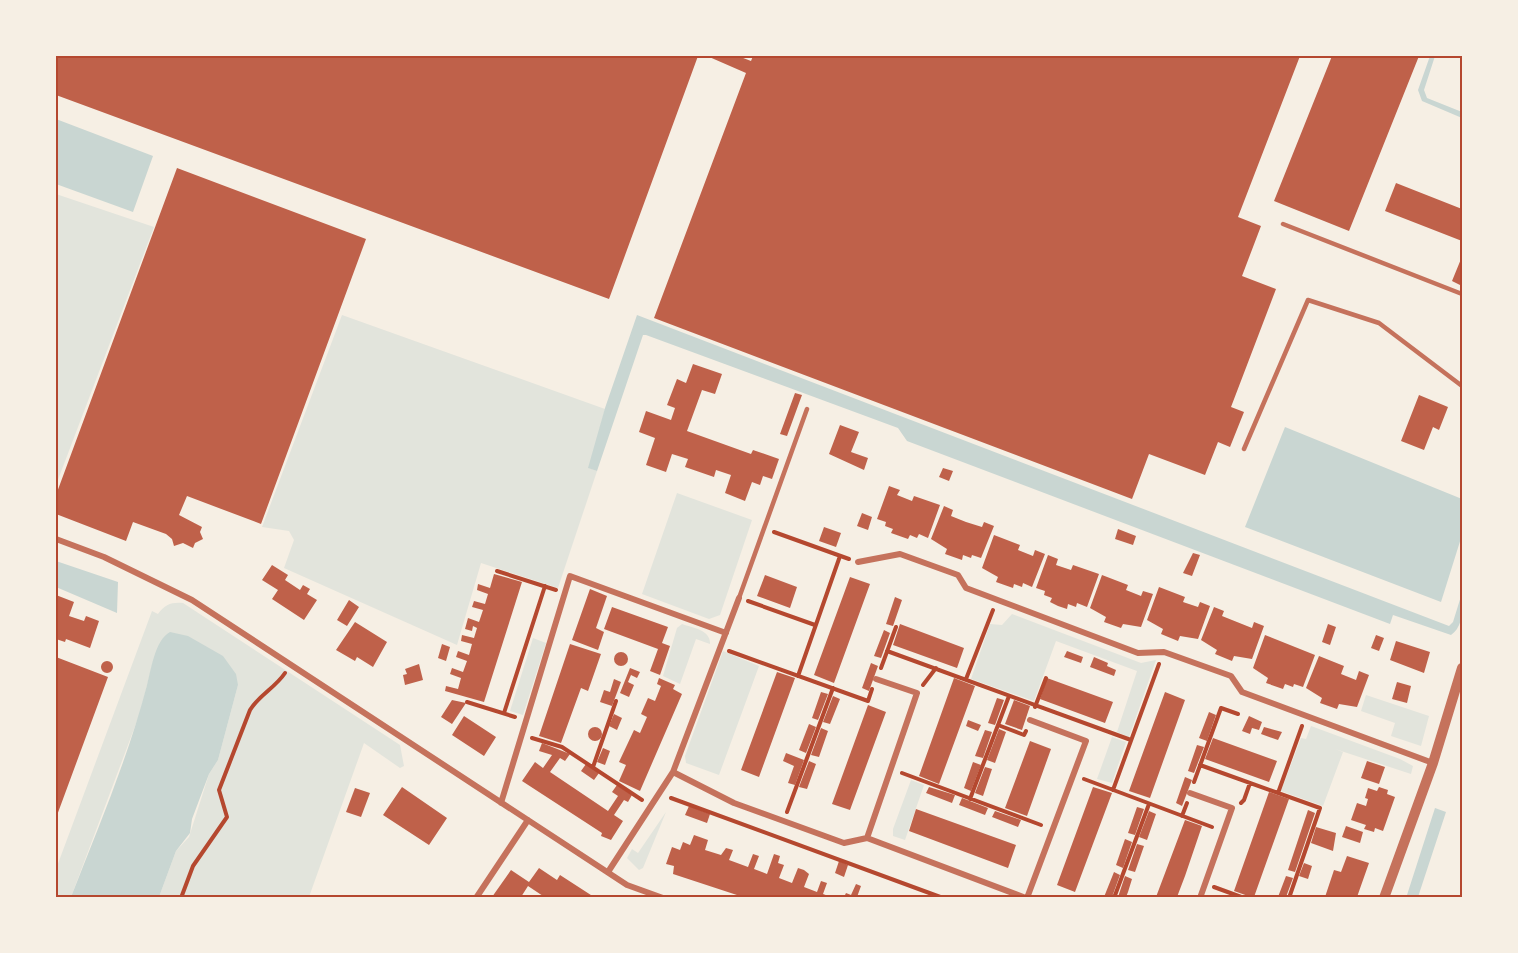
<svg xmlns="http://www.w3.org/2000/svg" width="1518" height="953" font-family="Quicksand,sans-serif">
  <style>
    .green { fill: #e2e4dc }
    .water { fill: #c9d6d2 }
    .building { fill: #bf614a }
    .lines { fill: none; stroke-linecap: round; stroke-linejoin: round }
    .path { stroke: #b5482f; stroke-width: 4 }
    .service { stroke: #c5725c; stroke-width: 4.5 }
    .minor { stroke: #c5725c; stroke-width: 6 }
    .tertiary { stroke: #c5725c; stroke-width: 10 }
    .neatline { fill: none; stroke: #b5482f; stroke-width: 2 }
  </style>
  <rect width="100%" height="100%" fill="#f6efe4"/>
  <!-- green -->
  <path class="green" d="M56,194L154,227L56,485Z
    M342,315L605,409L589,468L597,471L558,588L481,563L457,645L284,568L294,540L289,531L262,527Z
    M677,493L752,520L720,615L709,619L642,594Z
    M183,603L400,745L404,766L400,768L364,743L309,897H159L176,851L189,837L209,774L218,760L238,685L154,658L140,713L71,897H56V869L152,611L158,614C165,604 172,602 183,603Z
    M1012,614L1141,663L1156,660L1129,737L1117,732L1137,671L1056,641L1034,701L971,679L990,624L1002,625Z
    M682,624C693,628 711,630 710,644L696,639L680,684L663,676L677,628Z
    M533,638L546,643L523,715L510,711Z
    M723,651L759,666L719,775L686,763L685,756Z
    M1366,695L1429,716L1421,746L1391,736L1395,723L1361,711Z
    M1311,726L1400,759L1413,766L1411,774L1335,749L1343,752L1323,806L1281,791L1301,738L1306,739Z
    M1112,737L1126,742L1112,783L1097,779Z
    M911,780L924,785L905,840L893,836V829Z
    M666,812L643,868L639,870L627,858L632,849L638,853Z"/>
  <!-- water -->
  <path class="water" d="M1430,56H1435L1424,90L1427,98L1462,112V118L1422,101L1418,90Z
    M56,119L153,156L133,212L56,184Z
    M637,315L1449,626L1453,622L1462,593C1463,607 1464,626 1451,635L1393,615L1390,624L907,441L898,428L646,335H643L597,471L588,468L605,408Z
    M1285,427L1462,499V535L1441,602L1245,527Z
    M56,561L118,582L117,613L56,587Z
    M170,632L188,636L223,656L236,674L238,685L218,760L209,774L192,819L190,833L176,851L159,897H71C98,828 128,758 147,685C151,670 155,640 170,632Z
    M1435,808L1446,812L1418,897L1407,895Z"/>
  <!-- building -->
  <path class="building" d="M56,56H698L609,299L56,95Z
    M707,56H738L751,61L753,56H1300L1238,217L1261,226L1242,276L1276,289L1231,407L1244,412L1230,447L1218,442L1205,475L1149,454L1132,499L654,318L746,73Z
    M1332,56H1419L1349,231L1274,201Z
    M177,168L366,239L261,524L187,496L179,515L202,527L200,532L203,539L195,543L193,548L183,543L174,546L172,539L166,534L133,522L126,541L56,514V495Z
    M1396,183L1462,209V241L1385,211Z
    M1461,259H1462V286L1452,281Z
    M693,364L722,374L715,394L702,390L687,431L751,454L753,450L779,459L772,479L763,476L760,485L752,482L745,501L725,493L731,475L716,470L714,477L685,467L688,459L672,454L666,472L646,465L655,438L639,432L646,411L671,420L675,408L667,405L677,379L686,383Z
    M795,393L802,395L787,436L780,434Z
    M1419,395L1448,407L1439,430L1433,427L1424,450L1401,441Z
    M840,425L859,432L851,452L868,458L864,470L829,454Z
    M943,468L953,471L949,481L939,477Z
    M889,486L900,490L897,495L912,501L914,496L940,505L928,538L919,534L917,538L910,535L908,539L891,533L893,529L885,526L886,522L877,519Z
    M944,506L953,510L951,516L966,522L982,527L984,522L994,526L981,558L972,555L971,558L963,555L962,560L945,554L947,549L931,539Z
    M862,513L872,517L868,530L857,526Z
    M824,527L841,533L836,547L819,541Z
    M1118,529L1136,536L1133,545L1115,539Z
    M994,535L1020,545L1018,550L1033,556L1035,550L1045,554L1032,587L1023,583L1022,587L1014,584L1013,588L996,582L998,577L982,568Z
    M1193,553L1200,555L1192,576L1183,573Z
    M1048,555L1058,559L1056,565L1071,570L1073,565L1099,574L1087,607L1077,603L1076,607L1068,604L1067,609L1058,606L1050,602L1052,598L1044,595L1045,591L1036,588Z
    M272,565L288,575L285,580L300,590L303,585L310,589L307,594L317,600L304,620L272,599L278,590L262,580Z
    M494,574L522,582L484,702L445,691L446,686L458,689L461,678L450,674L452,668L463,672L467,661L456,657L458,651L469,655L472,644L461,641L462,635L474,638L477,628L473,626L472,631L465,629L468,618L479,622L483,610L472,607L474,601L485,604L488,594L477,590L478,584L490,588Z
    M765,575L797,587L790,608L757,596Z
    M1102,575L1128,585L1126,590L1141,596L1143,591L1153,594L1141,627L1123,624L1121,628L1104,622L1106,617L1090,608Z
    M850,577L870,584L834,683L814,675Z
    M1159,587L1185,597L1183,602L1198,607L1200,602L1210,606L1198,639L1180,636L1178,641L1161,634L1163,629L1147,620Z
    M590,589L607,596L596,628L604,632L598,650L572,640Z
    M56,595L74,602L69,616L84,621L86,616L99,621L90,648L66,639L65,642L56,639Z
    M895,597L902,600L893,626L886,624Z
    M349,600L359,607L347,626L337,620Z
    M612,607L668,627L662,643L670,646L660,675L650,671L658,649L604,629Z
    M1214,607L1224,611L1222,616L1252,628L1254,622L1264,626L1252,659L1234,656L1232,661L1215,654L1217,650L1201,640Z
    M355,622L387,642L373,667L357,657L355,661L336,650Z
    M900,624L964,648L957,668L893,645Z
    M1328,624L1336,627L1330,645L1322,642Z
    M884,630L890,633L881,658L874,656Z
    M1265,635L1315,655L1303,687L1294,684L1293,687L1285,684L1283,689L1266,683L1268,678L1253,668Z
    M1376,635L1384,638L1379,651L1371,648Z
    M1396,641L1430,652L1424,673L1390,660Z
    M442,644L450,647L446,661L438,658Z
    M570,644L601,654L588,691L581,688L561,743L539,736Z
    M1067,651L1083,657L1081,663L1064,657Z
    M614 659a7 7 0 1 1 14 0a7 7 0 1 1-14 0Z
    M1319,656L1344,666L1341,674L1356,680L1359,671L1369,675L1357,707L1339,704L1337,709L1320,703L1322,698L1306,688Z
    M56,657L108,677L56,818Z
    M1094,657L1108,663L1107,666L1116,670L1114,676L1090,667Z
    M101 667a6 6 0 1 1 12 0a6 6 0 1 1-12 0Z
    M871,663L878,666L869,691L862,688Z
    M419,664L423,680L405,685L403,675L407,674L405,669Z
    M630,668L640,672L637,678L631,675L628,682L634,685L629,697L620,693Z
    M777,672L795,678L759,777L741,770Z
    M659,678L675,685L673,689L682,694L640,791L619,781L626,765L619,762L634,730L640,733L647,717L641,714L648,698L655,701L661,686L657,684Z
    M954,678L975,686L939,784L919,776Z
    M1047,678L1113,702L1105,723L1040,699Z
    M614,679L621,682L612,706L600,702L604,690L610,692Z
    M1397,682L1411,686L1407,703L1392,699Z
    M821,692L828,694L818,720L812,718Z
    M1165,692L1185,700L1150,798L1129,791Z
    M833,696L840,699L830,724L823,722Z
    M997,698L1004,700L995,725L988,723Z
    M452,700L466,703L452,724L441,717Z
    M1014,700L1030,706L1022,730L1005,724Z
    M868,705L886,712L850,810L832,804Z
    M1209,712L1216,715L1207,741L1199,738Z
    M614,714L622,718L617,730L609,726Z
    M464,716L496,737L484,756L452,735Z
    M1249,716L1262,722L1259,730L1252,728L1250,734L1242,731Z
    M968,720L981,725L978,731L966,726Z
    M809,724L816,727L806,753L799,750Z
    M1264,727L1282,732L1278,740L1261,734Z
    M588 734a7 7 0 1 1 14 0a7 7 0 1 1-14 0Z
    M821,728L828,731L819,757L811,755Z
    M999,729L1006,732L995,763L987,760Z
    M985,730L992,732L983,758L975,756Z
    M1213,738L1277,761L1269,782L1205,759Z
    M1030,741L1051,749L1027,816L1005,808Z
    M542,743L570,754L565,761L560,758L550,772L608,811L618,796L612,792L617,785L632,795L628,802L624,800L614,815L623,821L611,840L601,836L602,833L522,781L535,762L543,768L552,755L539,751Z
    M1197,745L1204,747L1194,773L1188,771Z
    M603,748L610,751L605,765L597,762Z
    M786,753L804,760L795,785L788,783L794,766L783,761Z
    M809,761L816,764L807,789L799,787Z
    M1367,761L1385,767L1379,784L1361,778Z
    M973,762L981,765L971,791L964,788Z
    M586,764L599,773L594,780L581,771Z
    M985,767L992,769L983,796L975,793Z
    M1185,777L1192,780L1182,806L1176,803Z
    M402,787L447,818L429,845L383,815Z
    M929,787L955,795L952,803L926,793Z
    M1093,787L1112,793L1075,892L1057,885Z
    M1379,787L1388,790L1387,794L1395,797L1383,831L1375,828L1374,832L1364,829L1366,825L1351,820L1357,803L1366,806L1368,799L1365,798L1368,788L1377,791Z
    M355,788L370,793L361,817L346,812Z
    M1269,792L1289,799L1254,897H1251L1234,891Z
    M962,798L988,808L985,815L959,805Z
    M689,806L710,814L707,823L685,815Z
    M1137,807L1144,809L1135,835L1128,833Z
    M916,809L1016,845L1008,868L909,831Z
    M1308,810L1315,813L1295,872L1288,870Z
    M995,811L1021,820L1018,827L992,817Z
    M1149,811L1156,814L1147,840L1139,837Z
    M1185,820L1202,826L1185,876L1177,897H1156Z
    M1346,826L1363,832L1360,843L1342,837Z
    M1316,827L1336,833L1333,851L1311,843Z
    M694,835L708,840L705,850L721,855L726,848L733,850L729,860L748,867L753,854L759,856L754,869L767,874L774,854L780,856L778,863L784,865L779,878L792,883L798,868L804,870L809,874L804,887L817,892L821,881L827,883L823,894L831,897H743L673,874L674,866L666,864L672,847L680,850L683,842L690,845Z
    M1125,839L1132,842L1123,868L1116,865Z
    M1137,844L1144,846L1135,872L1128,870Z
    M1347,856L1369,863L1357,897H1325L1334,870L1341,872Z
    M839,861L848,865L844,877L835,873Z
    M1304,863L1312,866L1308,879L1299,876Z
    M539,868L557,880L560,875L594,897H552L548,895L546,898L528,886L521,897H492L511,870L529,882Z
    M1114,872L1120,875L1112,897H1104Z
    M1125,876L1132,879L1128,892L1126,897H1118Z
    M1286,876L1293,878L1286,897H1278Z
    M856,884L861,886L857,897H844L846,893L851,895Z"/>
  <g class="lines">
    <!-- path -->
    <path class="path" d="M774,532L849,559
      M497,571L556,590
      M748,601L815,625
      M729,651L868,701L872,689
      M887,651L1131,740
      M881,668L896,627
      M798,676L840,556
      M966,679L993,610
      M923,685L936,668
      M467,702L515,717
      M1035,707L1046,678
      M504,713L545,586
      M998,725L1024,735L1026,731
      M532,738L562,747L642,800
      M1200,765L1320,808L1289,898
      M593,767L616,701
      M902,773L1041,825
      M1084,779L1212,827
      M1194,782L1221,708L1238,714
      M1113,790L1159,664
      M1278,793L1302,726
      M671,798L943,898
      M970,799L1009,696
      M1241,803L1244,800L1250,783
      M787,812L833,688
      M1182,816L1187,803
      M1214,887L1244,898
      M181,898L193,866L227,817L219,790L250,710C259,695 275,688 285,673
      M1114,898L1149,804"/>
    <!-- service -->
    <path class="service" d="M1283,224L1462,294
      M1244,449L1308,300L1379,323L1462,386
      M739,598L807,409"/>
    <!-- minor -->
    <path class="minor" d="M56,539L104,557L192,600L627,885L663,898
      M858,562L900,554L958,575L966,588L1138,653L1164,652L1231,676L1242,692L1433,763
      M673,772L734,803L844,843L867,838L1026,898
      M1190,793L1232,808L1200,898
      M501,803L570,576L726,633
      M867,838L917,693L876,679
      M608,872L673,772L739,598
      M476,898L528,820
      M1027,898L1086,741L1030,720"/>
    <!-- tertiary -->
    <path class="tertiary" d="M1384,898L1433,763L1462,668"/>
  </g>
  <!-- border -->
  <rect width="1518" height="953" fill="none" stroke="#f6efe4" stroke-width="114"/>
  <rect x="57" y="57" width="1404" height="839" class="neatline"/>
</svg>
